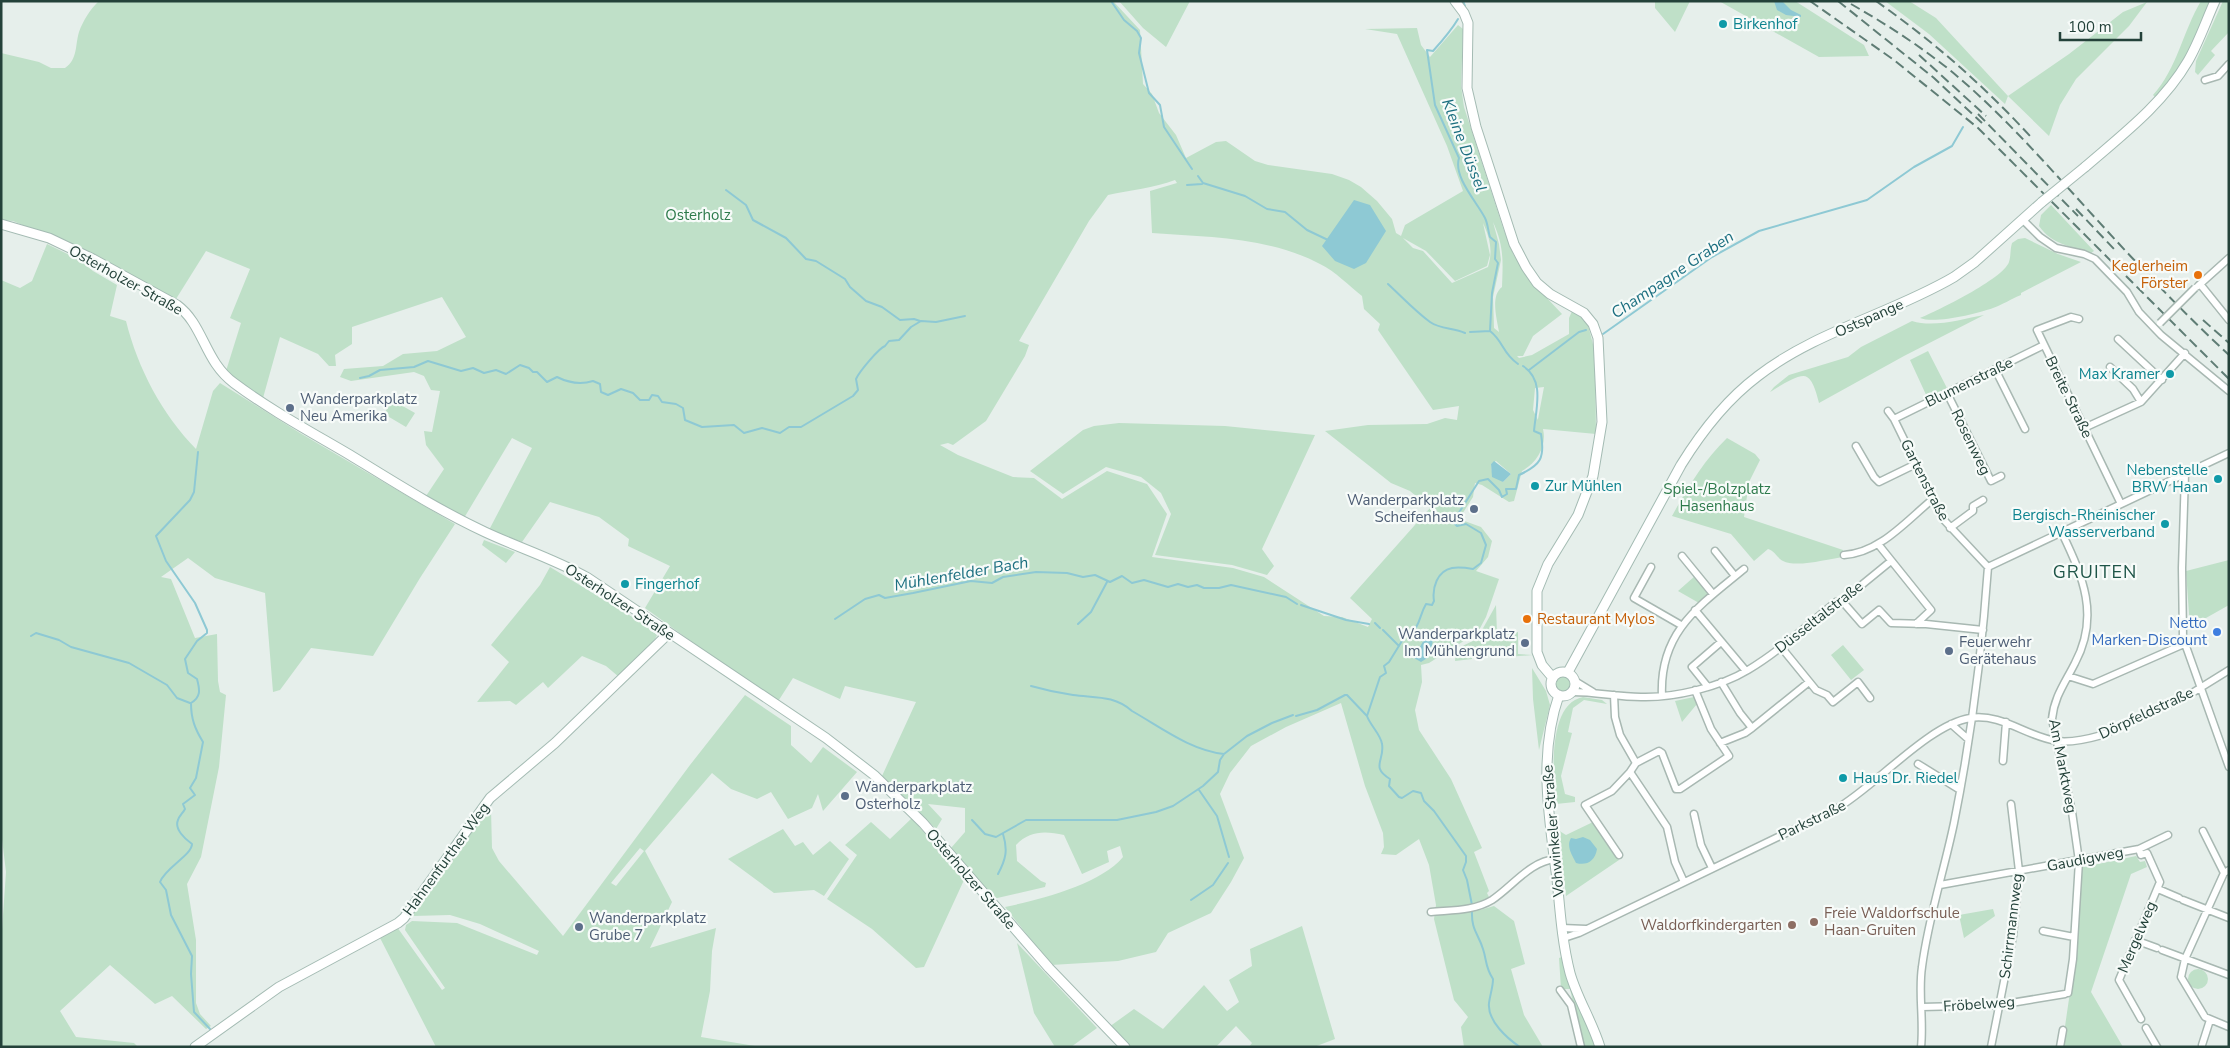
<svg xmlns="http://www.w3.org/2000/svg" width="2230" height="1048" font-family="'Nunito Sans',sans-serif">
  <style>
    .green { fill: #bfe0c8; fill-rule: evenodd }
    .water { fill: #8ec9d4 }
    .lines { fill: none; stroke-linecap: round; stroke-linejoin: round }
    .stream { stroke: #8ec9d4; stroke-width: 2 }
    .street-casing { stroke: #a8b8b2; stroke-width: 9 }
    .secondary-casing { stroke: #a4bbb3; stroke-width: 11 }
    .street { stroke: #fff; stroke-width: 6 }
    .secondary { stroke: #fff; stroke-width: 9 }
    .rail { stroke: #5f7d75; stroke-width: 2; stroke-dasharray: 10 5; stroke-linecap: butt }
    .street-bridge-casing { stroke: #a8b8b2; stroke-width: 9; stroke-linecap: butt }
    .secondary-bridge-casing { stroke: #a4bbb3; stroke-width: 11; stroke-linecap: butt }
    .street-bridge { stroke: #fff; stroke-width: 6 }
    .secondary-bridge { stroke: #fff; stroke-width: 9 }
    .culture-dot { fill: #0f9aa8; stroke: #f7fbf9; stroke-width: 2 }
    .food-dot { fill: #e8710a; stroke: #f7fbf9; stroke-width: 2 }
    .service-dot { fill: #5c6f8a; stroke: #f7fbf9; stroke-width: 2 }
    .shop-dot { fill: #3f7fe0; stroke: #f7fbf9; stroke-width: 2 }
    .education-dot { fill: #8d6e63; stroke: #f7fbf9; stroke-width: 2 }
    .labels { text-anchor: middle; stroke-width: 4.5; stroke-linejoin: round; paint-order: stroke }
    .culture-label { font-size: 15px; fill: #0d838f; stroke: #f7fbf9; text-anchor: start }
    .park-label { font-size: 15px; fill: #2d7a4b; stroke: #f7fbf9 }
    .food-label { font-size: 15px; fill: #c56008; stroke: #f7fbf9; text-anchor: end }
    .street-label { font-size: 15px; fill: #24423a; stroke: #f7fbf9 }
    .service-label { font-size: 15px; fill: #4e5e75; stroke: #f7fbf9; text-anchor: start }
    .shop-label { font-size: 15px; fill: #366cbe; stroke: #f7fbf9; text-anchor: end }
    .education-label { font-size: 15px; fill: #785e54; stroke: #f7fbf9; text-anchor: start }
    .water-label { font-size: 16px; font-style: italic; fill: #1c6f80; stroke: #f7fbf9 }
    .quarter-label { font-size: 18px; letter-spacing: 1px; fill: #1f5548; stroke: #f7fbf9 }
  </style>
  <rect width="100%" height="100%" fill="#e6efeb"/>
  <!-- green -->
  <path class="green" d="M99,1H1113L1140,30L1143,84L1152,94L1159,113L1176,135L1186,158L1216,142L1226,141L1255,161L1268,165L1332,174L1349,180L1361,187L1377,201L1392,219L1396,233L1401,236L1405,225L1463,191L1447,146L1397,34L1365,29L1417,28L1421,45L1430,57L1458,25L1463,29L1461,86L1464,107L1503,228L1513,254L1529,279L1562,314L1533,336L1523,356H1517L1519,358L1532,355L1569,334V318L1573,309L1588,325L1595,352L1596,434L1543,429C1547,446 1537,463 1522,471L1514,501L1509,502L1482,485L1475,483L1473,497L1459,519L1481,527L1492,541L1488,557L1476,571L1499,579L1486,617L1478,632L1429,663L1421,665L1422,682L1415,710L1419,730L1451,779L1482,848L1474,852L1489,891L1487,893L1490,899L1479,904L1480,910L1494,906L1514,921L1525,964L1511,969L1524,1015L1543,1047H1464L1461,1027L1468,1017L1454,1000L1434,919L1436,905L1429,865L1419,839L1396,855L1381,854L1384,847L1383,833L1365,786L1341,703L1286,727L1251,746L1230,773L1220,794L1244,858L1231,882L1211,913L1168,933L1156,952L1118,961L1051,965L1005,907C1039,900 1101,884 1123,857L1120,846L1107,851L1109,862L1082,874L1064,835C1046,831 1030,830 1016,845L1017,861L1041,881L1046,883L1045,887L993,899L951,848L965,832V808L928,804L942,819L936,829L882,776L916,702L845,686L840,699L793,678L777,703L645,608L670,566L628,546L629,539L599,517L550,502L522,542L489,530L532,448L512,438L464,518L426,496L444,469L426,445L424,431L432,432L440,391L431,390L424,376L414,372L351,381L340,377L344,369L383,366L403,354L437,351L466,337L442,297L352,327V344L335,355L336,366H329L318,354L280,337L263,398L237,381L226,371L241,323L230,318L250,269L206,251L176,299L70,245L13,221L1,220V53L39,62L51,68H65C78,59 75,45 79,32C83,21 90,9 99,1ZM1175,180L1177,183L1150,191L1152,233C1208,237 1269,237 1320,264C1335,271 1349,286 1362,296L1364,309L1380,324L1378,330L1433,410L1459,406L1457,420L1445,418L1427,424L1368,425L1325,431L1391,483L1410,491L1430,508L1350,598L1372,619L1368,627L1342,617L1324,616L1264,577L1233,568L1152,557L1167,514L1147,484L1107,471L1062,499L1034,478L1013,477L958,455L940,445L948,443L953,445L986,421L1025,356L1029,345L1019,341L1089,221L1108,195C1130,190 1154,188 1175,180ZM1493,222C1504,246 1503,261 1502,287C1490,296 1497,319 1499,332L1494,328L1493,297L1501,260L1499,244ZM1483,223C1490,238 1493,251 1488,267L1452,283L1423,251L1413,248L1403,238L1426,251L1455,281L1487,266L1490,255ZM1544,387L1538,419V420L1533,410L1535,388ZM1496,461L1511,474L1503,482L1492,472L1491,464Z
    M1119,1H1190L1166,47L1143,28Z
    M1655,1H1690L1675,32L1655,8Z
    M1719,1H1795L1864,45L1869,56L1819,57Z
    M1885,1H1909L1936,18L2008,96L2069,54L2123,12L2147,2L2129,26L2076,79L2060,105L2049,136L2008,96L2005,104L1929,34Z
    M2201,1H2211L2192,46L2180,67L2156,98L2153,95C2177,69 2183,31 2201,1Z
    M2223,1H2229V32L2211,51L2215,55L2198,75L2195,72L2196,61Z
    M2051,205L2094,251L2091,253C2071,246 2052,245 2039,226L2041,215Z
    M2025,238L2058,254L2081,262L2021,293V295C2011,299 2002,305 1993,308C1977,314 1934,324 1920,318C1937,311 2003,279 2009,262C2011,256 2010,249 2012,243L2018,239Z
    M47,244L80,260L93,271L117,285L110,316L126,321C138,369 162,414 196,449L213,391L220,383L300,433L455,524L420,578L373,656L311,648L280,690L273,692L265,593L215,578L188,558L161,577L171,579L195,638L217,634L218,681L220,692L226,695L219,767L201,857L187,884L196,940V1003L200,1014L211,1026L206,1029L172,996L155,1004L110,965L60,1011L76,1037L134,1043L138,1047H1V944L6,872L1,831V280L20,288L32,281Z
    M1984,315L1904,356L1819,403C1817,396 1814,381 1807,377C1800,372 1777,388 1770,392L1774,387L1789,375L1848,357L1861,347L1912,321C1934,328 1962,319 1984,315Z
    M1928,351L1948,390L1928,399L1910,360Z
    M392,400L415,413L406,427L384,414Z
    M1119,423L1225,426L1315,435L1262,549L1274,566L1267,575L1232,565L1155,555L1171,514L1161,493L1141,477L1106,467L1063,494L1030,471L1083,430L1094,426Z
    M1727,438L1755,454L1760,460L1749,482L1744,517L1843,550V557C1828,559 1796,568 1783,561C1777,558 1775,551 1768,549L1754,561L1731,534L1672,516C1688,487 1704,460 1727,438Z
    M484,540L515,552L506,563L482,545Z
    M2229,560V605L2190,627L2186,571Z
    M550,567L639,621L657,635L655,639L619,677L606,666L582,656L548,688L543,682L516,705L510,701L477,702L509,662L491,645L540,585Z
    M1695,576L1708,593L1699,603L1678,591Z
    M1496,605L1497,634L1518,632V654L1533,655L1505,657L1472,656V659L1455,661L1456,649L1477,639Z
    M1843,645L1864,670L1851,680L1831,655Z
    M1532,668L1546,691L1550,705L1539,750L1533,699Z
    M1555 684a8 8 0 1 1 16 0a8 8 0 1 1-16 0Z
    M745,695L791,726V745L811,763L823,747L857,772L823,811L818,794L812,808L788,819L771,792L757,799L731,789L712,773L645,851L672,902L650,948L716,928L712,951L710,991L701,1037L761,1047H436L379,936L397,927L442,990L445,988L405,930L406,925L412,921L457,923L537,955L539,951L480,924L450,915L413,916L411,915L486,808L491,810L492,848L499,861L563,936L690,765ZM640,848L644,851L616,886L611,883Z
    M1583,697L1602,700L1607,704L1584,700L1573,708L1568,732L1572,733L1561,776L1565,794L1575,797V802L1556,804C1553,776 1547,704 1583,697Z
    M1694,697L1697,704L1682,722L1675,701Z
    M912,818L964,880L924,967L916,968L872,929L827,899L857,855L845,845L871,822L890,839Z
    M1593,822L1619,860L1566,896L1558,830L1566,835Z
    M783,829L795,846L803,842L813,855L830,841L849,859L824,896L814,890L774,893L728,859Z
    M2136,856L2140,862L2145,861L2147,867L2131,874L2091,992L2123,1047H2062L2070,992L2079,868Z
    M1993,909L1995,916L1964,938L1959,915Z
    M1302,926L1335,1039L1314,1047H1249L1252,1043L1236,1026L1216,1047H1131L1109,1027L1134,1009L1163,1029L1204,985L1227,1011L1239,1002L1229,980L1252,966L1250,949Z
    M1017,943L1097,1028L1071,1047H1055L1034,1013Z
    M1562,957L1593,1039L1595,1047H1583L1570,989H1561L1559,958Z
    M2188 979a10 10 0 1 1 20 0a10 10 0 1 1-20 0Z"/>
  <!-- water -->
  <path class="water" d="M1774,1H1782L1791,10L1801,15V17L1786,15L1777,10Z
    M1354,200L1370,205L1386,231L1366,263L1354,269L1335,261L1322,246Z
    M1494,461L1511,474L1503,482L1492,477L1491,464Z
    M1428,632L1434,634V636L1429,657L1421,662L1414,658Z
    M1583,837L1590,840L1597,849C1595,861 1587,866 1576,863C1572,855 1566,846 1571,838L1576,839Z"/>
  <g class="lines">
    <!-- stream -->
    <path class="stream" d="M1111,1L1124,20L1137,31L1141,38L1139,53L1149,93L1160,105L1164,127L1192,169
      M1463,1L1465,6
      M1458,19C1451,31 1442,41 1433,51L1427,50L1435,105L1459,158C1453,177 1477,202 1485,218C1488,224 1488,231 1490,237L1496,242L1495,259L1498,263L1492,293L1490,331C1504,342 1502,353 1518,364
      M1198,176L1203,183L1245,196L1267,209L1285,212L1307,230L1328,240
      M1187,185L1202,184
      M726,190L746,205L753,220L786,238L806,259L816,261L845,279L850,287L866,301L882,307L900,320L914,319L920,321
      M1388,284C1402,297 1415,311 1430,322C1440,329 1453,328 1465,333
      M1470,332L1490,331
      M1603,334L1712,257L1759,231L1867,200L1914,167L1952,146L1963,127
      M1529,370L1579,332L1586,330
      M360,378L369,376L380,370L414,367L428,361L461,371L473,368L484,373L496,370L506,374L520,365L529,368L533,372H537L547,382L557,377C569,383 580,385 593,381L600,384L601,392L608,395L621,389L633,393L640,400H649L652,395L658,396L662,402L676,404L683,408L685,420L702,427L734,425L744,433L762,428L780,433L789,427H801L853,396L858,390L856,379C859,372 879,348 885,346L889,341L899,340L911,327L921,321L936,322L965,316
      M198,452L194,492L190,500L156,536L166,561L195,603L207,630V633L197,641L185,659L188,673L197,679C200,690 201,697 191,703C191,719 195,729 203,742L196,778L190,788L195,795L183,804L185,809C183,813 179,816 178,820C174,829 185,839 192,844C192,855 165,868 160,882L166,890L171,915L192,956L191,974L194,1012L210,1029
      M1301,605L1346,620L1369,624
      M835,619L865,599L879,595L885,598L913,593L971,581L992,583L1003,577L1036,572L1067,573L1083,577L1095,575L1110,582L1122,576L1132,583L1144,580L1168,587L1178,584L1188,587L1197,585L1204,588H1219L1231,585L1286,597L1297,604
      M1375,623L1380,628
      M1078,624L1091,612L1107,582
      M1383,630L1399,646
      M31,636L36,633L59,640L71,647L129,663L167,685L177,698L190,703
      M1031,686C1045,690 1059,693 1073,695C1095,698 1114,695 1132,711C1162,728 1190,750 1224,754
      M1296,716L1317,710L1345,695H1347L1367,716
      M1199,790L1217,816L1229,857
      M972,820L985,834L996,837L1026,820H1117L1156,812L1173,806L1203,786L1218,772L1220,760L1224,754L1247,736L1272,723L1293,715
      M998,874C1006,859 1008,850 1003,834
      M1191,900L1213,885L1228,863
      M1472,905L1467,880L1463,870L1466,862V856L1434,811L1424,801L1421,793L1413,791L1402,798L1399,797L1389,786L1390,779C1370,767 1385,760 1382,744C1381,735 1370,725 1367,716L1380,677L1386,673L1384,666L1389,662L1405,636H1410C1421,624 1419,616 1426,604L1432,605L1434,601C1432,588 1437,571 1452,568C1459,567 1467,568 1473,569L1481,563L1486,545L1481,533L1466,524L1457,526L1453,522L1479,481L1488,479L1499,490L1502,497L1507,494L1506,489H1516L1519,475C1541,465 1545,458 1541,434L1534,431C1536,408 1545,380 1523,366
      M1472,910C1471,930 1478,933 1483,949C1487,961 1485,967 1493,979C1493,987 1490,995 1489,1003C1487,1021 1508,1039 1520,1047"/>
    <defs>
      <path id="street" d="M2205,80L2218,76L2229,64
        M2023,220L2040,237L2056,248L2084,254L2095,259L2127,292L2139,312L2161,335L2229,391
        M2200,284L2229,320
        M2198,286L2229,258
        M2079,319L2071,317L2037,330L2121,504
        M2118,339L2162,380
        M2110,367L2133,389L2141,402
        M1995,369L2025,429
        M1947,393L1991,481L2001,476
        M1888,411L1894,419L1943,519L1988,567
        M1894,419L2044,345
        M2084,428L2141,402L2185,353
        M1856,446L1874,477L1879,482L1916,464
        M2185,474L2182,568L2183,638L2229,767
        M1950,528L1973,511V506L1983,500
        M2062,533C2083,577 2100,616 2075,663C2065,683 2054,697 2052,719L2072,812L2079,861L2073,959L2068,993
        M1878,544L1931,610L1916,624
        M1715,551L1735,576
        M1844,555C1880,553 1907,520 1933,499
        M1682,556L1713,594
        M1651,567L1634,598L1681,625
        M1842,601L1862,624L1879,610L1891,623L1926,624L1983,630
        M1695,610L1746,671
        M1781,647L1816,690L1827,695L1833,702L1858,682L1870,698
        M2068,676L2093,684L2184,644
        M1575,681L1593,692
        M1708,687L1692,667L1721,642
        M1573,692C1596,692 1618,697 1641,697C1674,698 1720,687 1748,670C1780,651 1807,625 1836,602L1842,601L1891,561
        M1614,695L1615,717L1620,735L1636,763
        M1662,696C1659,632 1699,606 1744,569
        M1951,724L1968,739
        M1752,728L1809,682
        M1720,743L1745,733L1752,728L1740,713L1721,682
        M2003,761L2006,722
        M1918,764L1960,790
        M1694,814L1701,845L1712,868
        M2203,831L2224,873
        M2139,849L2141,855L2147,853L2160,882L2119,980L2141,1019
        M1619,855L1585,805L1612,791L1630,772
        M2229,870L2224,873L2185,959L2181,977L2205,1017L2229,1027
        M1684,882L1675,862L1667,827L1630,772L1636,763L1659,751L1662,753L1676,789H1680L1729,756L1711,729L1695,690
        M1940,885L2139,849L2168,835
        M2158,889L2179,898
        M2183,900L2229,918
        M1431,912C1451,910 1474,911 1492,900C1513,886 1530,861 1556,859
        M1562,928L1586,929
        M2043,931L2074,937
        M1564,938L1579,933L1836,809C1876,786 1928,725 1970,718C2002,713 2027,737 2057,741C2072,743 2088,739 2102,735L2192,693L2229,670
        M2135,940L2157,948
        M2162,950L2229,975
        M1560,990L1571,1005L1581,1047
        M1922,1007L1999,1005L2065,994
        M2146,1028L2157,1047
        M2202,1045L2210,1020
        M1921,1047C1924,1020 1918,993 1922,967C1928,919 1944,871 1954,823C1971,738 1982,653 1988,567L2229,453
        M1991,1047L2013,936L2019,871L2011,804
        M2060,1047L2063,1030"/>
      <path id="secondary" d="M1455,1L1464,13L1468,23L1467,88L1476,127L1514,244L1526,267L1537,283L1550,294L1584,313L1593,324L1598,338L1602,422L1593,476L1578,515L1548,564L1537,591V652L1542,665L1553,678
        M2085,167C2122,135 2163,104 2188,61C2199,42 2206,21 2215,1
        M1,224L49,238L93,259L177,305C204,325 204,361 234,383C270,410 311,432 350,455C394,482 438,510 485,532C519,548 555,559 588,578L826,738L874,775L923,823L1049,968L1125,1047
        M1551 684a12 12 0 1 1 24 0a12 12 0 1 1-24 0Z
        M1568,672L1681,465C1702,431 1726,400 1758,376C1816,331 1891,314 1954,277L1975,262L2042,202
        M1559,695C1538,755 1549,817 1557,879C1560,910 1562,942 1570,973C1577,998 1592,1021 1600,1047
        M195,1047L279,987L398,923L404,918L490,798L555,743L669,633"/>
    </defs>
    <!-- street casing -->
    <use href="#street" class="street-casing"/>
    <!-- secondary casing -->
    <use href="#secondary" class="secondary-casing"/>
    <!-- street -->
    <use href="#street" class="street"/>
    <!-- secondary -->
    <use href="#secondary" class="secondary"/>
    <!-- rail -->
    <path class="rail" d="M1810,1L1894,60L1978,128L2229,379
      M1838,1L1934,78L1982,123
      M1876,1C1933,41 1983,85 2030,136
      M1851,4C1886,24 1920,46 1951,71C1998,110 2038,155 2079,200C2127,253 2176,306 2229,355
      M1919,55L1986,116
      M1978,114L2078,216
      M2076,209L2114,249
      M2203,320L2229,343"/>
    <defs>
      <path id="street-bridge" d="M2160,323L2195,288"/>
      <path id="secondary-bridge" d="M2042,202L2085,167"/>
    </defs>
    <!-- street-bridge casing -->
    <use href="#street-bridge" class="street-bridge-casing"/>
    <!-- secondary-bridge casing -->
    <use href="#secondary-bridge" class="secondary-bridge-casing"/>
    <!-- street-bridge -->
    <use href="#street-bridge" class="street-bridge"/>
    <!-- secondary-bridge -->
    <use href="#secondary-bridge" class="secondary-bridge"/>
  </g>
  <!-- markers -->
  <g class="culture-dot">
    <circle cx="1723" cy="24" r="5"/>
    <circle cx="2170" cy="374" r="5"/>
    <circle cx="2218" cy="479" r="5"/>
    <circle cx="1535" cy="486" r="5"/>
    <circle cx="2165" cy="524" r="5"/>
    <circle cx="625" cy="584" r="5"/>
    <circle cx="1843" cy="778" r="5"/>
  </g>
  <g class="food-dot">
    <circle cx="2198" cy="275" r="5"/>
    <circle cx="1527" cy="619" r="5"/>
  </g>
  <g class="service-dot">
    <circle cx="290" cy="408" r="5"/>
    <circle cx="1474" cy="509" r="5"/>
    <circle cx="1525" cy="643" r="5"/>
    <circle cx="1949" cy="651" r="5"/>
    <circle cx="845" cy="796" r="5"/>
    <circle cx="579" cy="927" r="5"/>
  </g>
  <circle class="shop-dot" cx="2217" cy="632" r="5"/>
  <g class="education-dot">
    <circle cx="1814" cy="922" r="5"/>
    <circle cx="1792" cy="925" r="5"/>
  </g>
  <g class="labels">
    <!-- culture labels -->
    <g class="culture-label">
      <text x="1733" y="29">Birkenhof</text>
      <text x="2160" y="379" text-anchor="end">Max Kramer</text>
      <text x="2208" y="475" text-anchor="end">Nebenstelle<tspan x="2208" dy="17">BRW Haan</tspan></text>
      <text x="1545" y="491">Zur Mühlen</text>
      <text x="2155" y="520" text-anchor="end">Bergisch-Rheinischer<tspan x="2155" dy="17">Wasserverband</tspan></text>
      <text x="635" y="589">Fingerhof</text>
      <text x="1853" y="783">Haus Dr. Riedel</text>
    </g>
    <!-- park labels -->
    <g class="park-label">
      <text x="698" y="220">Osterholz</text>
      <text x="1717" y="494">Spiel-/Bolzplatz<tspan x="1717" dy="17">Hasenhaus</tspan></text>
    </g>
    <!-- food labels -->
    <g class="food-label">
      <text x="2188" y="271">Keglerheim<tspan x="2188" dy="17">Förster</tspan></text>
      <text x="1537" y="624" text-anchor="start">Restaurant Mylos</text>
    </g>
    <!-- street labels -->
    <g class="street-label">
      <text transform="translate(126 280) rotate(29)" y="5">Osterholzer Straße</text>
      <text transform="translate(1869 318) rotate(-24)" y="5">Ostspange</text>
      <text transform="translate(1969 382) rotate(-26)" y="5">Blumenstraße</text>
      <text transform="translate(2069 397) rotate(64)" y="5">Breite Straße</text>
      <text transform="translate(1971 442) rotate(64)" y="5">Rosenweg</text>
      <text transform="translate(1925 480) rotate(63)" y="5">Gartenstraße</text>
      <text transform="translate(620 602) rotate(33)" y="5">Osterholzer Straße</text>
      <text transform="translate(1819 617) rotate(-38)" y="5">Düsseltalstraße</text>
      <text transform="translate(2146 713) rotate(-25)" y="5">Dörpfeldstraße</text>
      <text transform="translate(2063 766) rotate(79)" y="5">Am Marktweg</text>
      <text transform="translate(1812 820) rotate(-26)" y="5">Parkstraße</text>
      <text transform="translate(1553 831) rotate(-95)" y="5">Vohwinkeler Straße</text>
      <text transform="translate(446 859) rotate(-54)" y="5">Hahnenfurther Weg</text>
      <text transform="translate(2085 859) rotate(-11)" y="5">Gaudigweg</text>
      <text transform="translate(971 879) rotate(49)" y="5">Osterholzer Straße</text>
      <text transform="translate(2011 926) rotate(-83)" y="5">Schirrmannweg</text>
      <text transform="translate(2137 937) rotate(-67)" y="5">Mergelweg</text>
      <text transform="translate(1979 1004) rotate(-4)" y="5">Fröbelweg</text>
    </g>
    <!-- service labels -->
    <g class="service-label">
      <text x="300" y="404">Wanderparkplatz<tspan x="300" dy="17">Neu Amerika</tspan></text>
      <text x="1464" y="505" text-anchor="end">Wanderparkplatz<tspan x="1464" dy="17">Scheifenhaus</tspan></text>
      <text x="1515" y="639" text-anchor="end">Wanderparkplatz<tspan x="1515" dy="17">Im Mühlengrund</tspan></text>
      <text x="1959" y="647">Feuerwehr<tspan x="1959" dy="17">Gerätehaus</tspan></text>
      <text x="855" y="792">Wanderparkplatz<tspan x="855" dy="17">Osterholz</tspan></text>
      <text x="589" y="923">Wanderparkplatz<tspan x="589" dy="17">Grube 7</tspan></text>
    </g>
    <!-- shop labels -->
    <g class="shop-label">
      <text x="2207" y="628">Netto<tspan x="2207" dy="17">Marken-Discount</tspan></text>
    </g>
    <!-- education labels -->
    <g class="education-label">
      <text x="1824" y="918">Freie Waldorfschule<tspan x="1824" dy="17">Haan-Gruiten</tspan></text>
      <text x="1782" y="930" text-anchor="end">Waldorfkindergarten</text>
    </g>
    <!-- water labels -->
    <g class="water-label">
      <text transform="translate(1465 145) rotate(69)" y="6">Kleine Düssel</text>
      <text transform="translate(1672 274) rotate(-34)" y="6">Champagne Graben</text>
      <text transform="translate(961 573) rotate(-10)" y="6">Mühlenfelder Bach</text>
    </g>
    <!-- quarter labels -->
    <g class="quarter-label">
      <text x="2095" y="578">GRUITEN</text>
    </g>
  </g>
  <!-- border -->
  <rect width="2230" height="1048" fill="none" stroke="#24423a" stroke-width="5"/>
  <!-- scale -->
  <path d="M2060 32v8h81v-8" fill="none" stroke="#24423a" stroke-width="2.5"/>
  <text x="2068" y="32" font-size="15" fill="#24423a" stroke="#f7fbf9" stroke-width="4" paint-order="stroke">100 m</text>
</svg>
